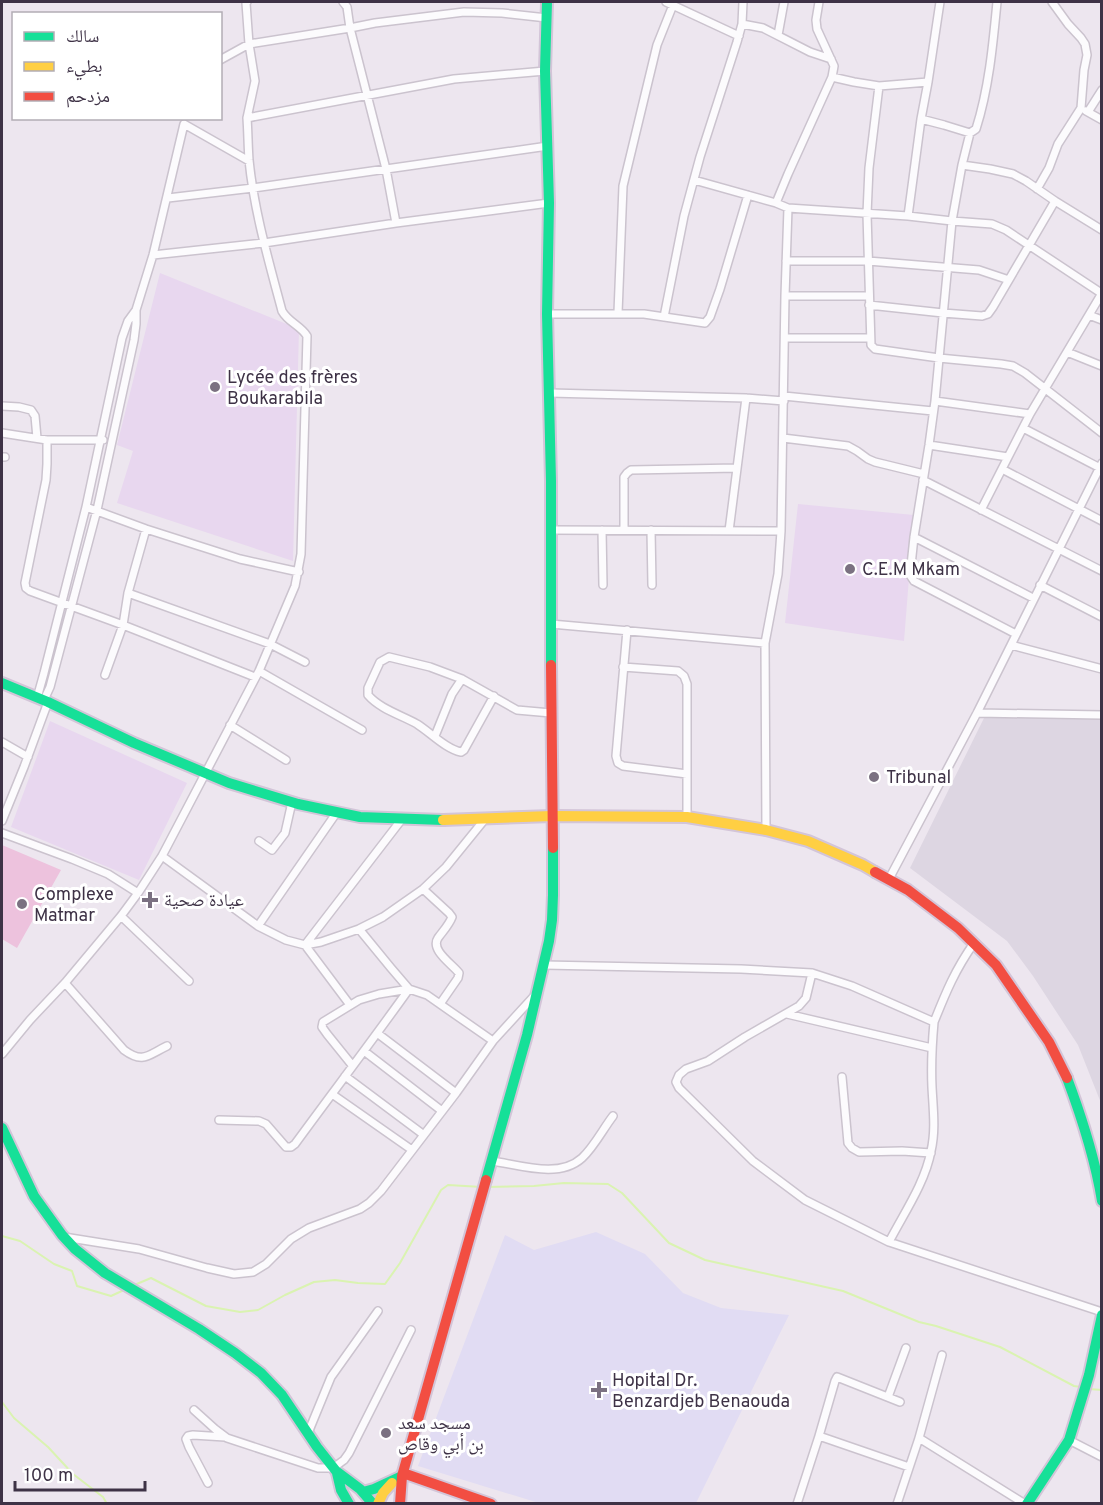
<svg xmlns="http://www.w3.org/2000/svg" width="1103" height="1505" font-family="Overpass,'Noto Naskh Arabic',sans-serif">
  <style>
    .industrial { fill: #ddd6e2 }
    .education { fill: #e8d7ef }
    .medical { fill: #e1dcf3 }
    .green { fill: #edc2dd }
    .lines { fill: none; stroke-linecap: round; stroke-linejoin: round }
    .stream { stroke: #daf3b1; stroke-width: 2 }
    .street-casing { stroke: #cbc3ce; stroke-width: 10 }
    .fast-casing { stroke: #d3c5d8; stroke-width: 14 }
    .slow-casing { stroke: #d3c5d8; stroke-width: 14 }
    .jam-casing { stroke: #d3c5d8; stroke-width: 14 }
    .street { stroke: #fcfbfd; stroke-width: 7 }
    .fast { stroke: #16e098; stroke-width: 10 }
    .slow { stroke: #ffcf43; stroke-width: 10 }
    .jam { stroke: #f24e42; stroke-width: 10 }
    .poi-dot { fill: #7b7181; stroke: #fff; stroke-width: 2 }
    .labels { text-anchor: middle; stroke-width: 6; stroke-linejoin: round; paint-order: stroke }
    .poi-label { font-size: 18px; fill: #3e3246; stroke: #fff; text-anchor: start }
  </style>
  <rect width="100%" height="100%" fill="#ede6ef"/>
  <!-- industrial -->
  <path class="industrial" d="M986,714L1101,716V1103L1078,1045L1033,976L1007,941L910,868Z"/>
  <!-- education -->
  <path class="education" d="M160,273L299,329L293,561L117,503L133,451L117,445Z
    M798,504L914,515L904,641L785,623Z
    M50,721L187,783L139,880L11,827Z"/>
  <!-- medical -->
  <path class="medical" d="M596,1232L645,1254L683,1293L721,1308L789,1315L696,1503H539L418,1466L505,1235L534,1250Z"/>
  <!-- green -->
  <path class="green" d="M2,845L61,870L17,948L2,939Z"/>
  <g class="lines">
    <!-- stream -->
    <path class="stream" d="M487,1187L534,1186L564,1183L608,1184L622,1193L669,1243L705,1260L843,1291L919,1322L936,1326L1000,1347L1074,1386L1081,1387
      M2,1236L20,1241L54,1264L72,1271L77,1286L111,1296L124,1290
      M132,1286L151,1278L206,1306L240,1312L258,1310L285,1295L314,1282L335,1280L358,1283L385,1284L400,1263L441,1190L448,1185L482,1187
      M1089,1389L1102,1390
      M2,1402L14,1418L48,1447L73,1474L103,1497L107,1504"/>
    <defs>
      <path id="street" d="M247,2L246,3L249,44L255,81L247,118
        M666,2L739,36
        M742,24L763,28L810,52L831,59
        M778,35L784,2
        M220,60L249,44L350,28L347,7L343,2
        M832,77L854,82L879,86L928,82
        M879,86L869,168L867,214L871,345L875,349L939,358L1001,364L1013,366L1025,373L1102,433
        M1086,111L1102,120
        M1088,112L1102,90
        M921,119L944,125L970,133L962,165L952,221L935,401L929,445L914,537L910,575L914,581L1016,634
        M970,133L976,129C989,88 993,44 997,2
        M962,165L990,169L1013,174L1026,181L1055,201L1102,230
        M694,180L776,203L788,208L908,216L952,221L992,224L1006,230L1101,293
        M1037,189L1049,168L1058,144L1081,108L1084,70L1087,55L1085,44L1081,38L1068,24L1052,2
        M168,198L253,188L548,146
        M776,203L788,174L832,77L834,66L817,29L816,20L819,2
        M908,216L921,119L928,82L940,2
        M396,223L549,203
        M153,255L264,243L396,223L386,169L350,28L375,23L464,12L502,13L547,18
        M786,261H868L979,270L1009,280
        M785,296H869
        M869,305L943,313L982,316L988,314L993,307L1055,201
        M618,313L623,186L657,45L673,5
        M547,314H644L705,323L710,317L720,289L748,195
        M1089,315L1102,320
        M664,317L684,216L700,157L737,42L742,24L743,2
        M785,338H870
        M1067,352L1102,366
        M550,393L746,398L784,401
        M784,396L933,411
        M935,401L1030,414
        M2,406L19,407L31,410L35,416L37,438
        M1023,428L1102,469
        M2,433L47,440H103
        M783,438L848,446L857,451L868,459L875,462L924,474
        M47,440V464L46,480L25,583L26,588L30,591L123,625L255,677
        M929,445L1008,457
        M2,457H5
        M1002,469L1102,521
        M923,480L1102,571
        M86,507L146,529L240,559L299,572
        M981,510L1030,414L1102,293
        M551,530L781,531
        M602,530L603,585
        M624,530V477L627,473L631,470L737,468
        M651,530L652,585
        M729,531L746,398
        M914,537L1033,598
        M1040,585L1102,617
        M128,593L270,644L305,662
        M551,624L765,643
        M627,630L616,756L618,763L623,766L687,774
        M1011,645L1102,669
        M623,667L678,671L684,676L687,684V817
        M259,671L362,730
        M105,675L123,625L128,593L146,529
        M494,696L464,750L461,752C446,749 431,733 417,724C401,715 380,709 368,695V688L380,662L389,657L430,667L462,679L517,710L551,713
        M37,698L44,673L86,507L122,338L128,321L136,310
        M44,700L50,687L97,510L134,340L136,324V310L153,255L184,124L249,161
        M977,713L1102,715
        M230,725L286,760
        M435,736L452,694L462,679
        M2,742L28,757
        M2,821L24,767L48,702
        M766,830L765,643L778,574L781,531L785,296L788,208
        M2,833L72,859L108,874L138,893
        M259,841L272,850L285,833L292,802
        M162,856L258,926L286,940L305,945L321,942L359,929L383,917L423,889L446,867L485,819
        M889,879L977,713L1102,463
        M423,889L449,913L452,917C449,925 443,931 438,938C430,950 452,964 459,973L458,978L440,1004
        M121,916L189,981
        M258,926L337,812
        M544,965L741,969L812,973L852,986L934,1022C932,1044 931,1065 932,1087C933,1108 936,1130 931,1151C925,1183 904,1213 889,1242
        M812,973L806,998L799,1006L745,1037L708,1061L686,1069L679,1075L676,1082L679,1088L753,1161L805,1200L889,1242L1102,1312
        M65,983L124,1050C143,1064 148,1055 167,1046
        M350,1005L305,945L402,819
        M787,1014L932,1048
        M934,1022C946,992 955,970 974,943
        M377,1033L456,1093
        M364,1051L442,1111
        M2,1054L30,1020L65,983L121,916L138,893L162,856L259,671L295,586L301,554L307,336C301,326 288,322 282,311C269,262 254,211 249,160C248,146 248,132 247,118L454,79L545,71
        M352,1065L327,1034L322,1027L323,1022L359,1000L379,994L409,989L427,995L493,1041
        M345,1076L424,1135
        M842,1077L848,1143L852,1148L859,1152L902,1151L931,1153
        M332,1094L412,1150
        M219,1120L259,1121L266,1124L286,1147H291L295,1144C333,1092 372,1041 409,989L391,968L359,929
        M492,1161C520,1165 559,1179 582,1158C594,1147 603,1129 613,1116
        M64,1237L139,1249L207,1268L234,1274L253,1272L266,1264L291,1239L309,1228L360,1209L369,1203L381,1191L456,1093L493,1041L535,995
        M888,1397L906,1348
        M194,1410L215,1429L227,1438L318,1468H333L344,1460L349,1453L411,1330
        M308,1433L331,1377L378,1311
        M819,1436L835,1381L837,1377L900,1402
        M919,1438L1025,1504
        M1069,1440L1102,1457
        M208,1483L189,1447L186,1439L188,1436L193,1435L225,1437
        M797,1504L819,1436L909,1467
        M897,1504L919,1438L942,1355"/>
      <path id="fast" d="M547,2L545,71L549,203L547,314L551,481V665
        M2,683L48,702L134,743L229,783L298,804L360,817L443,820
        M1067,1078C1082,1118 1095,1158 1102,1201
        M2,1128L34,1196L62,1235L75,1249L105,1273L199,1329L235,1353L261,1373L282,1395L317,1447L336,1471L360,1489L373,1504
        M486,1180L527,1035L549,941L552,920L553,895V848
        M337,1473L341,1490L349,1504
        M363,1492L374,1489L402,1476
        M1027,1504L1069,1440L1089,1375L1102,1315"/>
      <path id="slow" d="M443,820L552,816L687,817L766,830L808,841L863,865L875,872
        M378,1504L383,1493L392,1483"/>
      <path id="jam" d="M551,665L553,848
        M875,872L908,890L958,928L996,965L1049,1042L1067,1078
        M403,1473L491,1504
        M400,1504L402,1476L486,1180"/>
    </defs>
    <!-- street casing -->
    <use href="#street" class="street-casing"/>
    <!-- fast casing -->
    <use href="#fast" class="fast-casing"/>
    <!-- slow casing -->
    <use href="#slow" class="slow-casing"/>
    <!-- jam casing -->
    <use href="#jam" class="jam-casing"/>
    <!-- street -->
    <use href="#street" class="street"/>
    <!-- fast -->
    <use href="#fast" class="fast"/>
    <!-- slow -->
    <use href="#slow" class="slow"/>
    <!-- jam -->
    <use href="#jam" class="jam"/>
  </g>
  <!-- markers -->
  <g class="poi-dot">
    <circle cx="215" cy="387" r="6"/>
    <circle cx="850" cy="569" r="6"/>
    <circle cx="874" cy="777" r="6"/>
    <path d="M147 891h6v6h6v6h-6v6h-6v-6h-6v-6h6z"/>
    <circle cx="22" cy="904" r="6"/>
    <path d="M596 1381h6v6h6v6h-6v6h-6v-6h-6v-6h6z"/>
    <circle cx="386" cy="1433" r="6"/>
  </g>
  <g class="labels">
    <!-- poi labels -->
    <g class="poi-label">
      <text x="227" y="383">Lycée des frères<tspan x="227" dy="21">Boukarabila</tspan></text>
      <text x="862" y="575">C.E.M Mkam</text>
      <text x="886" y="783">Tribunal</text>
      <text x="34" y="900">Complexe<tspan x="34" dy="21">Matmar</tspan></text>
      <text x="164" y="906">عيادة صحية</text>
      <text x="612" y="1386">Hopital Dr.<tspan x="612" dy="21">Benzardjeb Benaouda</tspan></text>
      <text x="398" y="1429">مسجد سعد<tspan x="398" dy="21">بن أبي وقاص</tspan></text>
    </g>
  </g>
  <!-- border -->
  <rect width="1103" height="1505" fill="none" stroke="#3e3246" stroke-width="6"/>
  <!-- legend -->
  <rect x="12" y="12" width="210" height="108" fill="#ffffff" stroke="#b2adb5" stroke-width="1.5"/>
  <rect x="24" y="32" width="30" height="9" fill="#16e098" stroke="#b2adb5" stroke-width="1.5"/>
  <text x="66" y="42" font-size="18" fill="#3e3246">سالك</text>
  <rect x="24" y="62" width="30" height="9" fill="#ffcf43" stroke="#b2adb5" stroke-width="1.5"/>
  <text x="66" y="72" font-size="18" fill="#3e3246">بطيء</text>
  <rect x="24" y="92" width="30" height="9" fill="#f24e42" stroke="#b2adb5" stroke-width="1.5"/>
  <text x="66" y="102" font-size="18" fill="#3e3246">مزدحم</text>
  <!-- scale -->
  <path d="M15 1481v9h130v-9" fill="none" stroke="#3e3246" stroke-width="3"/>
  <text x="24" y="1481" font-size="18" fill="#3e3246" stroke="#ffffff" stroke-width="4.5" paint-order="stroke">100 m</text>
</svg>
